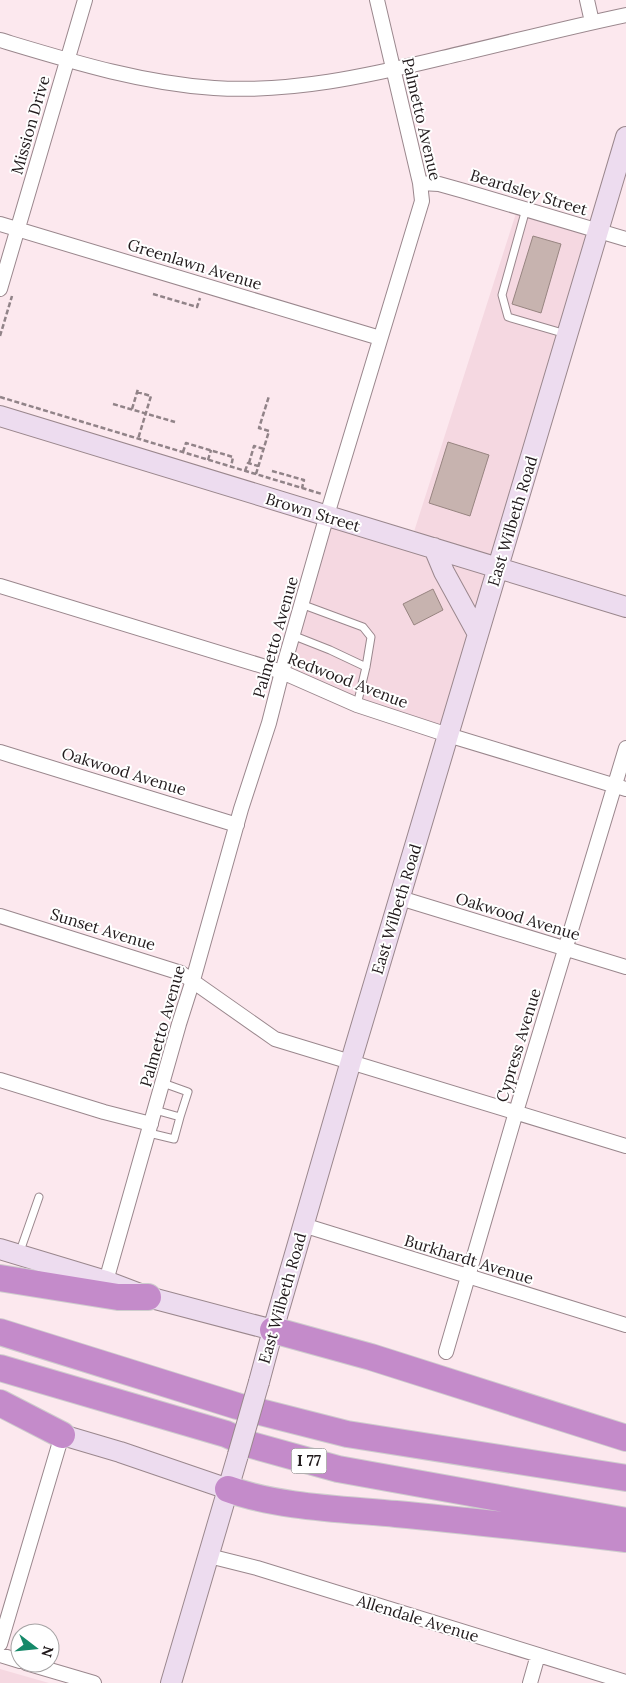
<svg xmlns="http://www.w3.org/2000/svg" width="626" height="1683" font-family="Lora,serif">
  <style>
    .built { fill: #f5d8e1 }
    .building { fill: #c7b3af; stroke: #978480 }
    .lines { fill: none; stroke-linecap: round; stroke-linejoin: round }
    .lane-casing { stroke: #9a878d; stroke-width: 9 }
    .street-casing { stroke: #9a878d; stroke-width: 16 }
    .secondary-casing { stroke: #9a878d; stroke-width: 22 }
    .highway-casing { stroke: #cecdcd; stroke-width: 28 }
    .path { stroke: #918388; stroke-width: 2.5; stroke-dasharray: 5 2.5; stroke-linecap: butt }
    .lane { stroke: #fff; stroke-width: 7 }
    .street { stroke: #fff; stroke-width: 14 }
    .secondary { stroke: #eddcef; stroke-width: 20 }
    .highway { stroke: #c48bca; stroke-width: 26 }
    .secondary-bridge-casing { stroke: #9a878d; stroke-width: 22; stroke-linecap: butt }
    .secondary-bridge { stroke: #eddcef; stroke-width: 20 }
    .labels { text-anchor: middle; stroke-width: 4; stroke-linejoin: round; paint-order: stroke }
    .shield { fill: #fff; stroke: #645f60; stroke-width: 1 }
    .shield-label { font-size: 15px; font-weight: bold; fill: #211a1c }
    .street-label { font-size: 16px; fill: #211a1c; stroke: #fff }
  </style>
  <rect width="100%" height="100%" fill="#fce8ee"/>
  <!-- built -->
  <path class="built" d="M518,207L598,231L448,735L282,672L327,515L411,541Z
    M0,1669L49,1683H0Z"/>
  <!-- building -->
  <path class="building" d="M533,236L561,244L541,313L512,304Z
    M448,442L489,455L470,516L429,503Z
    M433,589L443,610L414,625L403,604Z"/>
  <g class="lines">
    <defs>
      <path id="lane" d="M526,209L502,295L508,317L566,334
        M301,604L363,627L371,637L366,667L357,705
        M292,635L330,650L366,667
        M155,1110L180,1117L188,1092L163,1083
        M149,1133L174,1139L180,1117
        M19,1254L39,1197"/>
      <path id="street" d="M587,0L592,22
        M0,40C70,61 140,83 214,88C291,93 367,76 442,58C503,44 564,28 626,15
        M420,183L439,184L464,191L626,239
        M0,224L380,338
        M0,289L85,0
        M0,586L282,672L357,705L448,735L626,789
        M0,752L237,825
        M400,898L626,967
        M0,916L181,973L275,1039L626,1146
        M0,1080L104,1112L151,1124
        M303,1225L626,1325
        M106,1281L179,1024L193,980L241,809L269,723L282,672L327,515L422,201L420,183L377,0
        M446,1352L516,1112L626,748
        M209,1556L257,1568L626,1682
        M0,1644L62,1435
        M0,1655L20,1661
        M26,1663L94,1683
        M530,1683L538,1655"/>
      <path id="secondary" d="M0,416L626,607
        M434,548L444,572L478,634
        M0,1249L106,1281L148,1297L273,1330
        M259,1382L273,1330L351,1061L626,137
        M49,1431L120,1452L228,1489
        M171,1683L238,1455"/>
      <path id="highway" d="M0,1278L118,1297H148
        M273,1330L371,1357L626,1438
        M0,1332L237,1406L347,1434L626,1478
        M0,1368L226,1434L248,1444L338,1469L626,1521
        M0,1403L62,1435
        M228,1489C277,1507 343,1509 396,1514C473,1521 549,1530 626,1539"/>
    </defs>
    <!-- lane casing -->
    <use href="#lane" class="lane-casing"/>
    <!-- street casing -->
    <use href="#street" class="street-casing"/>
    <!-- secondary casing -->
    <use href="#secondary" class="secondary-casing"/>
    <!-- highway casing -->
    <use href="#highway" class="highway-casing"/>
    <!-- path -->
    <path class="path" d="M153,294L197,307L200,298
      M0,336L12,296
      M137,392L151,396L138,439
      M0,397L322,494
      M113,404L175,422
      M132,409L138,389
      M183,452L186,443L233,457L231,467
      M208,460L211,450
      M249,463L254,446L264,449
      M245,471L248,463L258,466
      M272,471L304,480L302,488
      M256,474L269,431L259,428L269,396"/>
    <!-- lane -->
    <use href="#lane" class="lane"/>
    <!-- street -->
    <use href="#street" class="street"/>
    <!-- secondary -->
    <use href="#secondary" class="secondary"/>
    <!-- highway -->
    <use href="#highway" class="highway"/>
    <defs>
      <path id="secondary-bridge" d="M238,1455L259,1382"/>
    </defs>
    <!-- secondary-bridge casing -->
    <use href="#secondary-bridge" class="secondary-bridge-casing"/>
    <!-- secondary-bridge -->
    <use href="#secondary-bridge" class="secondary-bridge"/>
  </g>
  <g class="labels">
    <!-- shield labels -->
    <rect class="shield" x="291.5" y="1448.5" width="35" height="25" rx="4"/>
    <g class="shield-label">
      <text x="309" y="1466">I 77</text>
    </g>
    <!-- street labels -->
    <g class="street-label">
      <text transform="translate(422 119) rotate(77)" y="6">Palmetto Avenue</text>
      <text transform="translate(30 125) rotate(-74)" y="6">Mission Drive</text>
      <text transform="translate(529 192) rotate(17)" y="6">Beardsley Street</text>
      <text transform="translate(195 264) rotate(17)" y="6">Greenlawn Avenue</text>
      <text transform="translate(313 512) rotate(17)" y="6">Brown Street</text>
      <text transform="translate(512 521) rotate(-73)" y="6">East Wilbeth Road</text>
      <text transform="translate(275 637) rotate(-74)" y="6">Palmetto Avenue</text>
      <text transform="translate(348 680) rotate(21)" y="6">Redwood Avenue</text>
      <text transform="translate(124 771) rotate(17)" y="6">Oakwood Avenue</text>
      <text transform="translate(396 909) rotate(-73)" y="6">East Wilbeth Road</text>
      <text transform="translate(518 916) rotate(17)" y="6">Oakwood Avenue</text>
      <text transform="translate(103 929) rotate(17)" y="6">Sunset Avenue</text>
      <text transform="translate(162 1026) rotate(-74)" y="6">Palmetto Avenue</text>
      <text transform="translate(518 1045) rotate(-73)" y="6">Cypress Avenue</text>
      <text transform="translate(469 1259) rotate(17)" y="6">Burkhardt Avenue</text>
      <text transform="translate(282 1298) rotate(-74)" y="6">East Wilbeth Road</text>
      <text transform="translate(418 1618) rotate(17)" y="6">Allendale Avenue</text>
    </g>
  </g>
  <!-- north arrow -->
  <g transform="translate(35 1648) rotate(106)"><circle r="24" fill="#ffffff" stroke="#a6a3a4"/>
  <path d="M0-4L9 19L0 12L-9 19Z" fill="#158969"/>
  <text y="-8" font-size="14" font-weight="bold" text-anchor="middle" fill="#211a1c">N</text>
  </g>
</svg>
